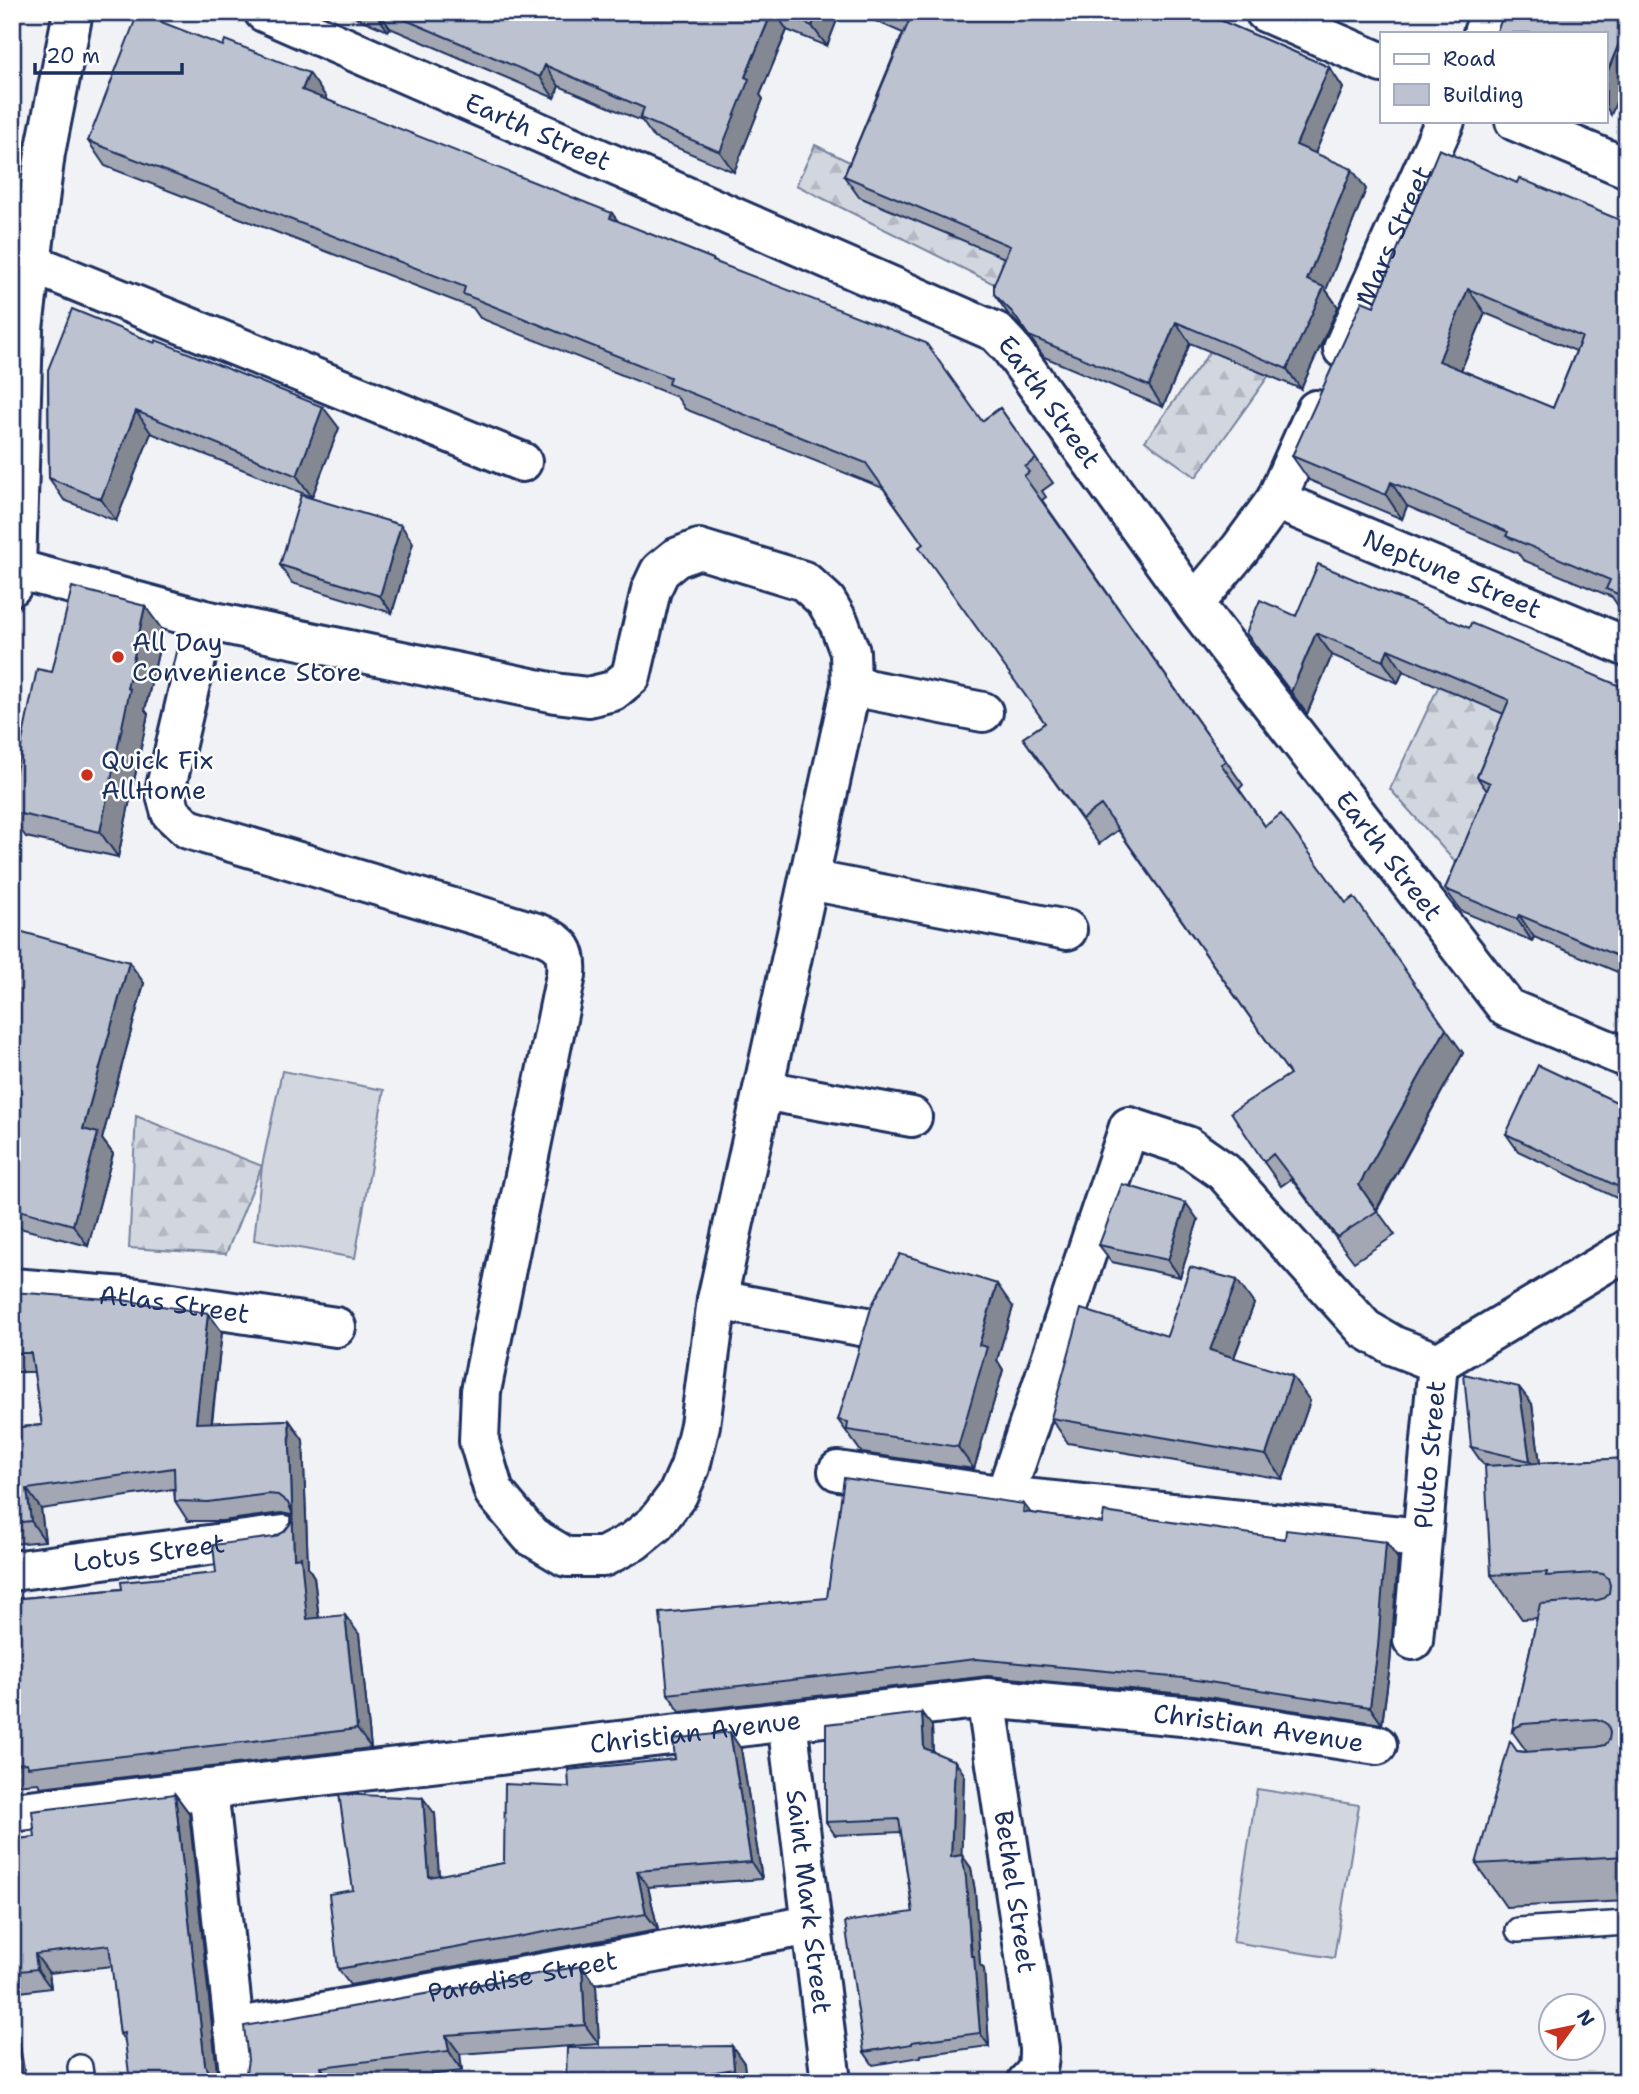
<svg xmlns="http://www.w3.org/2000/svg" width="1639" height="2094" font-family="'Shantell Sans',sans-serif">
  <style>
    .forest { fill: url(#forest-firs); stroke: #76829e; stroke-width: 2 }
    .pitch { fill: #d2d6df; stroke: #76829e; stroke-width: 2 }
    .lines { fill: none; stroke-linecap: round; stroke-linejoin: round }
    .service-casing { stroke: #1b2f5e; stroke-width: 28 }
    .minor-casing { stroke: #1b2f5e; stroke-width: 44 }
    .secondary-casing { stroke: #1b2f5e; stroke-width: 44 }
    .service { stroke: #fff; stroke-width: 23 }
    .minor { stroke: #fff; stroke-width: 38 }
    .secondary { stroke: #fff; stroke-width: 38 }
    .wall { fill: #a2a7b3; stroke: #1b2f5e; stroke-width: 2; fill-rule: evenodd }
    .shaded-wall { fill: #848892; stroke: #1b2f5e; stroke-width: 2 }
    .building { fill: #bcc2d0; stroke: #1b2f5e; stroke-width: 2; fill-rule: evenodd }
    .poi-dot { fill: #c8321e; stroke: #fff; stroke-width: 2.5 }
    .labels { text-anchor: middle; stroke-width: 5; stroke-linejoin: round; paint-order: stroke }
    .street-label { font-size: 26px; fill: #1b2f5e; stroke: #fff }
    .poi-label { font-size: 26px; fill: #1b2f5e; stroke: #fff; text-anchor: start }
  </style>
  <defs>
    <pattern id="forest-firs" width="22" height="20" patternUnits="userSpaceOnUse" patternTransform="scale(1.75)"><rect width="22" height="20" fill="#d2d6df"/><path d="M5 1l3.5 6h-7zM16 11l3.5 6h-7z" fill="#b4b8c2"/></pattern>
  </defs>
  <rect width="100%" height="100%" fill="#f1f2f5"/>
  <filter id="ink" filterUnits="userSpaceOnUse"><feTurbulence type="fractalNoise" baseFrequency=".0143" numOctaves="2"/><feDisplacementMap in="SourceGraphic" scale="14" xChannelSelector="R" yChannelSelector="G"/><feConvolveMatrix kernelMatrix="1 2 1 2 8 2 1 2 1" color-interpolation-filters="sRGB"/></filter>
  <g filter="url(#ink)">
    <!-- forest -->
    <path class="forest" d="M815,145L1004,238L1000,287L796,185Z
      M1225,331L1275,367L1196,477L1145,441Z
      M1460,641L1542,680L1456,863L1390,789Z
      M136,1116L262,1166L226,1254L129,1248Z"/>
    <!-- pitch -->
    <path class="pitch" d="M282,1071L384,1090L355,1258L254,1240L262,1166Z
      M1257,1789L1359,1805L1334,1958L1233,1942Z"/>
    <g class="lines">
      <defs>
        <path id="service" d="M1518,1930L1627,1923
          M80,2067L82,2082"/>
        <g id="minor">
          <path id="s1" d="M264,12L996,332L1010,347L1194,604L1507,1008L1627,1058"/>
          <path d="M1265,12L1382,63"/>
          <path d="M1483,33L1491,12"/>
          <path d="M1515,121L1627,168"/>
          <path d="M31,263L522,462"/>
          <path id="s2" d="M1343,349L1445,121"/>
          <path id="s3" d="M1276,500L1627,647"/>
          <path d="M16,569L205,620L555,693L588,697L613,691L631,676L651,590L660,571L676,558L699,549L804,581L826,601L839,623L850,652L851,686L717,1300L700,1425L690,1467L678,1494L656,1523L634,1541L603,1557H566L531,1536L494,1492L479,1441L481,1391L566,975C568,951 562,943 540,934L188,829L171,813L165,791L205,620"/>
          <path d="M1194,604L1240,549L1276,500L1316,410"/>
          <path d="M851,686L983,712"/>
          <path d="M809,880L1067,930"/>
          <path d="M763,1090L912,1117"/>
          <path id="s4" d="M12,1288L138,1298L336,1327"/>
          <path d="M717,1300L866,1327"/>
          <path d="M838,1471L1005,1496L1421,1538"/>
          <path d="M1005,1496L1129,1127L1187,1146L1224,1172L1365,1329L1394,1346L1438,1363"/>
          <path id="s5" d="M12,1571L284,1535"/>
          <path id="s6" d="M1413,1640L1438,1363L1627,1250"/>
          <path id="s7" d="M986,1698L1039,2048C1039,2064 1039,2071 1027,2082"/>
          <path id="s8" d="M787,1721L831,2082"/>
          <path d="M208,1789L240,2082"/>
          <path id="s9" d="M12,1812L986,1698L1193,1717L1377,1745"/>
          <path id="s10" d="M233,2028L812,1925"/>
        </g>
        <path id="secondary" d="M12,586L16,569L23,328L45,153L73,12"/>
      </defs>
      <!-- service casing -->
      <use href="#service" class="service-casing"/>
      <!-- minor casing -->
      <use href="#minor" class="minor-casing"/>
      <!-- secondary casing -->
      <use href="#secondary" class="secondary-casing"/>
      <!-- service -->
      <use href="#service" class="service"/>
      <!-- minor -->
      <use href="#minor" class="minor"/>
      <!-- secondary -->
      <use href="#secondary" class="secondary"/>
    </g>
    <!-- wall -->
    <path class="wall" d="M343,12H840L827,46L787,30L760,95L763,99L734,172L654,138L642,121L559,86L554,98L390,28L388,31Z
      M855,12H1201L1329,67L1343,88L1315,153L1366,189L1326,290L1338,307L1301,389L1190,343L1163,407L1044,357L1026,332L1009,315L994,294L1005,258L859,197L844,176L903,33Z
      M223,46L326,97L325,99L619,222L713,259L715,262L982,421L1000,408L1053,483L1042,491L1046,497L1042,500L1243,785L1239,789L1265,826L1346,903L1463,1053L1377,1210L1395,1235L1354,1262L1291,1179L1281,1186L1264,1162L1290,1074L1118,830L1099,844L1023,738L1045,723L923,544L883,488L685,409L677,397L480,318L473,308L105,166L88,141Z
      M1517,183L1627,223V614L1623,613L1612,597L1523,560L1518,553L1407,506L1402,519L1309,480L1292,456L1374,306ZM1485,313L1576,351L1553,408L1461,370Z
      M48,370L339,428L312,497L151,433L116,521L64,500L49,478Z
      M413,543L392,613L292,583L280,565Z
      M1296,616L1469,628L1627,689V976L1534,937L1532,941L1461,911L1445,889L1487,791L1477,777L1504,714L1403,671L1398,683L1332,655L1307,714L1262,655L1246,633Z
      M163,631L145,710L148,714L118,857L26,837L12,818V790L52,672Z
      M12,929L144,983L102,1139L113,1154L88,1246L12,1226Z
      M1627,980V1008L1619,998Z
      M1627,1107V1203L1518,1151L1506,1134Z
      M1198,1220L1180,1277L1112,1262L1099,1245Z
      M12,1292L208,1313L222,1332L212,1423L289,1420L303,1440L308,1567L314,1577L319,1618L359,1634L371,1748L41,1787L39,1783L12,1785V1599L122,1589L216,1573L274,1537L284,1532L291,1523L292,1515L281,1513L222,1521H188L175,1501L174,1489L41,1509L45,1541L12,1544V1428L42,1425L34,1372H12Z
      M1254,1304L1234,1358L1310,1401L1283,1479L1068,1443L1051,1418L1167,1336Z
      M1013,1307L997,1360L1003,1370L974,1469L862,1453L838,1420Z
      M1532,1404L1540,1463L1627,1458V1901L1506,1907L1476,1864L1517,1751L1527,1752L1512,1731L1537,1618L1522,1619L1491,1575V1466L1483,1464L1471,1447Z
      M1031,1513L1102,1523L1285,1539L1386,1542L1398,1559L1390,1665L1382,1724L1195,1695L988,1676L680,1712L668,1694L827,1598Z
      M932,1726L933,1752L964,1774L961,1855L971,1868L975,1891L980,1965L984,1969L989,2046L921,2055V2057L873,2065L864,2052L913,1912L901,1832L835,1835L826,1822Z
      M741,1749L762,1879L648,1887L658,1930L350,1985L338,1969L353,1890L435,1814L439,1876L504,1863L569,1787L675,1759Z
      M175,1794L189,1813L125,2041L120,2034L112,1966L49,1973L51,1988L12,1993V1840L35,1837Z
      M596,1986L599,2044L460,2054L462,2071L371,2082H236Z
      M732,2046L744,2063L746,2082H566Z"/>
    <!-- shaded-wall -->
    <path class="shaded-wall" d="M375,12H379L390,28L388,31Z
      M772,12H775L787,30L760,95L763,99L734,172L720,152L745,77Z
      M818,12H840L827,46L812,26Z
      M1627,24V76L1611,115L1606,107V75Z
      M545,65L559,86L554,98L540,77Z
      M1329,67L1343,88L1310,165L1296,145Z
      M309,73L326,97L319,114L302,90Z
      M1352,169L1366,189L1326,290L1338,307L1301,389L1287,369L1307,280Z
      M612,213L630,237L610,218Z
      M1468,289L1485,313L1455,384L1439,361Z
      M1176,322L1190,343L1163,407L1149,386Z
      M323,407L339,428L312,497L297,476Z
      M136,411L151,433L116,521L101,499Z
      M1391,482L1407,506L1402,519L1386,495Z
      M401,525L413,543L392,613L380,596Z
      M145,606L163,631L145,710L148,714L118,857L100,832L127,688Z
      M1316,633L1332,655L1307,714L1291,692Z
      M1388,649L1403,671L1398,683L1383,661Z
      M1519,915L1534,937L1532,941L1517,919Z
      M129,962L144,983L102,1139L113,1154L88,1246L73,1225L83,1129Z
      M1446,1029L1463,1053L1376,1210L1359,1185Z
      M1627,1175V1197L1621,1188Z
      M1186,1203L1198,1220L1180,1277L1168,1260Z
      M1237,1280L1254,1304L1227,1375L1210,1350Z
      M997,1284L1013,1307L997,1360L1003,1370L974,1469L958,1447L979,1345Z
      M208,1313L222,1332L209,1443L196,1423Z
      M1292,1376L1310,1401L1283,1479L1266,1455Z
      M1519,1387L1532,1404L1542,1479L1530,1461Z
      M289,1420L303,1440L308,1567L314,1577L321,1638L307,1619L294,1558Z
      M27,1489L41,1509L45,1541L31,1521Z
      M1024,1504L1037,1521L1023,1512Z
      M1386,1542L1398,1559L1390,1665L1382,1724L1370,1707Z
      M345,1615L359,1634L371,1748L357,1729Z
      M922,1713L932,1726L933,1762L924,1748Z
      M730,1732L741,1749L762,1879L751,1862Z
      M955,1761L964,1774L961,1870L951,1857Z
      M175,1794L189,1813L218,2082H213L209,2076L205,2065Z
      M423,1798L435,1814L440,1894L429,1877Z
      M962,1855L971,1868L975,1891L980,1965L984,1969L989,2046L980,2033Z
      M637,1871L648,1887L658,1930L646,1914Z
      M35,1954L49,1973L51,1988L37,1969Z
      M582,1966L596,1986L599,2044L585,2025Z
      M12,1996L26,2082H15L12,2064Z
      M446,2035L460,2054L462,2071L449,2051Z
      M732,2046L744,2063L746,2082H743L734,2069Z
      M321,2067L332,2082H324Z"/>
    <!-- building -->
    <path class="building" d="M387,12H772L745,77L749,79L720,152L640,118L644,108L545,65L540,77Z
      M781,12H818L812,26Z
      M889,12H1201L1329,67L1296,145L1352,169L1307,280L1324,287L1287,369L1176,322L1149,386L1029,336L1012,312L994,294V284L1010,246L844,176L909,21Z
      M1505,12H1627V24L1606,75V33H1496Z
      M138,13L223,46L225,40L309,73L302,90L612,213L610,218L713,259V261L926,343L982,421L1000,408L1036,459L1025,467L1029,472L1024,476L1226,761L1221,764L1265,826L1281,814L1346,903L1354,897L1446,1029L1359,1185L1377,1211L1337,1237L1273,1154L1264,1162L1231,1112L1290,1074L1101,805L1082,819L1023,738L1045,723L919,547L923,544L866,463L668,384L670,377L463,294L465,287L88,141Z
      M1439,149L1517,183L1519,178L1627,223V598L1606,589L1610,580L1506,536L1508,532L1391,482L1386,495L1292,456L1362,301L1374,306ZM1468,289L1582,337L1553,408L1439,361Z
      M72,309L155,343L156,340L323,407L297,476L136,411L101,499L49,478L48,370Z
      M301,495L401,525L380,596L280,565Z
      M1318,564L1469,628L1471,623L1627,689V960L1519,915L1517,919L1445,889L1490,783L1477,777L1509,700L1388,649L1383,661L1316,633L1291,692L1246,633L1260,600L1296,616Z
      M72,587L145,606L127,688L130,689L100,832L12,812V790L37,669L52,672Z
      M12,929L129,962L83,1129L98,1133L73,1225L12,1208Z
      M1627,980V1001L1619,998Z
      M1538,1065L1627,1107V1175L1621,1188L1506,1134Z
      M1122,1184L1186,1203L1168,1260L1099,1245Z
      M900,1254L997,1284L979,1345L987,1347L958,1447L847,1430L848,1422L838,1420L872,1305Z
      M1190,1267L1237,1280L1210,1350L1292,1376L1266,1455L1051,1418L1081,1309L1167,1336Z
      M12,1292L122,1300L208,1313L196,1423L289,1420L294,1558L301,1557L307,1619L345,1615L357,1729L28,1767L27,1763L12,1764V1599L122,1589L121,1582L216,1573L213,1545L274,1537L284,1532L291,1523L292,1512L288,1503L278,1495L268,1494L208,1502L175,1501L174,1468L27,1489L31,1521L12,1523V1428L42,1425L31,1353H12Z
      M1464,1374L1519,1387L1530,1461L1471,1447Z
      M1627,1458V1856L1476,1864L1510,1741L1517,1751L1524,1752L1597,1747L1605,1745L1609,1740L1610,1733L1608,1725L1602,1721L1596,1719L1523,1724L1516,1727L1512,1731L1540,1604L1598,1600L1605,1598L1609,1593L1610,1585L1608,1578L1603,1574L1596,1573L1546,1576L1547,1572L1491,1575L1485,1466Z
      M844,1478L1024,1504L1023,1512L1102,1523L1104,1512L1285,1539L1286,1530L1386,1542L1378,1647L1370,1707L1183,1678L976,1659L668,1694L660,1613L827,1598Z
      M922,1713L924,1748L955,1761L951,1857L962,1855L966,1878L971,1956H974L980,2033L912,2042V2044L864,2052L845,1922L913,1912L899,1819L826,1822V1724Z
      M730,1732L751,1862L637,1871L646,1914L338,1969L329,1894L353,1890L339,1794L423,1798L429,1877L504,1863L505,1784L569,1787L568,1770L675,1759L673,1739Z
      M175,1794L205,2065L209,2076L217,2082H130L124,2033L120,2034L109,1945L35,1954L37,1969L12,1972V1840L35,1837L32,1811Z
      M582,1966L585,2025L446,2035L449,2051L321,2067L324,2082H236L239,2081L246,2072L248,2060L244,2026Z
      M732,2046L734,2069L654,2082H566L567,2048Z
      M12,2064L15,2082H12Z"/>
  </g>
  <!-- markers -->
  <g class="poi-dot">
    <circle cx="118" cy="657" r="7"/>
    <circle cx="87" cy="775" r="7"/>
  </g>
  <g class="labels">
    <!-- street labels -->
    <g class="street-label">
      <text dy="9" stroke="none"><textPath href="#s1" startOffset="299">Earth Street</textPath></text>
      <text dy="9" stroke="none"><textPath href="#s2" startOffset="124">Mars Street</textPath></text>
      <text dy="9" stroke="none"><textPath href="#s1" startOffset="887">Earth Street</textPath></text>
      <text dy="9" stroke="none"><textPath href="#s3" startOffset="191">Neptune Street</textPath></text>
      <text dy="9" stroke="none"><textPath href="#s1" startOffset="1454">Earth Street</textPath></text>
      <text dy="9" stroke="none"><textPath href="#s4" startOffset="163">Atlas Street</textPath></text>
      <text dy="9" stroke="none"><textPath href="#s6" startOffset="186">Pluto Street</textPath></text>
      <text dy="9" stroke="none"><textPath href="#s5" startOffset="138">Lotus Street</textPath></text>
      <text dy="9" stroke="none"><textPath href="#s9" startOffset="1255">Christian Avenue</textPath></text>
      <text dy="9" stroke="none"><textPath href="#s9" startOffset="688">Christian Avenue</textPath></text>
      <text dy="9" stroke="none"><textPath href="#s7" startOffset="196">Bethel Street</textPath></text>
      <text dy="9" stroke="none"><textPath href="#s8" startOffset="182">Saint Mark Street</textPath></text>
      <text dy="9" stroke="none"><textPath href="#s10" startOffset="294">Paradise Street</textPath></text>
    </g>
    <!-- poi labels -->
    <g class="poi-label">
      <text x="132" y="651">All Day<tspan x="132" dy="30">Convenience Store</tspan></text>
      <text x="101" y="769">Quick Fix<tspan x="101" dy="30">AllHome</tspan></text>
    </g>
  </g>
  <!-- margin -->
  <rect width="1639" height="2094" fill="none" stroke="#fff" stroke-width="42"/>
  <rect x="21" y="21" width="1597" height="2052" fill="none" stroke="#1b2f5e" stroke-width="2.5" filter="url(#ink)"/>
  <!-- legend -->
  <rect x="1380" y="32" width="228" height="91" fill="#ffffff" stroke="#a4acbf" stroke-width="2"/>
  <rect x="1394" y="54" width="35" height="10" fill="#ffffff" stroke="#a4acbf" stroke-width="2"/>
  <text x="1443" y="66" font-size="21" fill="#1b2f5e">Road</text>
  <rect x="1394" y="84" width="35" height="21" fill="#bcc2d0" stroke="#a4acbf" stroke-width="2"/>
  <text x="1443" y="102" font-size="21" fill="#1b2f5e">Building</text>
  <!-- north arrow -->
  <g transform="translate(1572 2027) rotate(57)"><circle r="33" fill="#ffffff" stroke="#a4acbf" stroke-width="2"/>
  <path d="M0-5L12 26L0 18L-12 26Z" fill="#c8321e"/>
  <text y="-10" font-size="19" font-weight="bold" text-anchor="middle" fill="#1b2f5e">N</text>
  </g>
  <!-- scale -->
  <path d="M35 63v10h147v-10" fill="none" stroke="#1b2f5e" stroke-width="3.5"/>
  <text x="46" y="63" font-size="21" fill="#1b2f5e" stroke="#ffffff" stroke-width="5" paint-order="stroke">20 m</text>
</svg>
